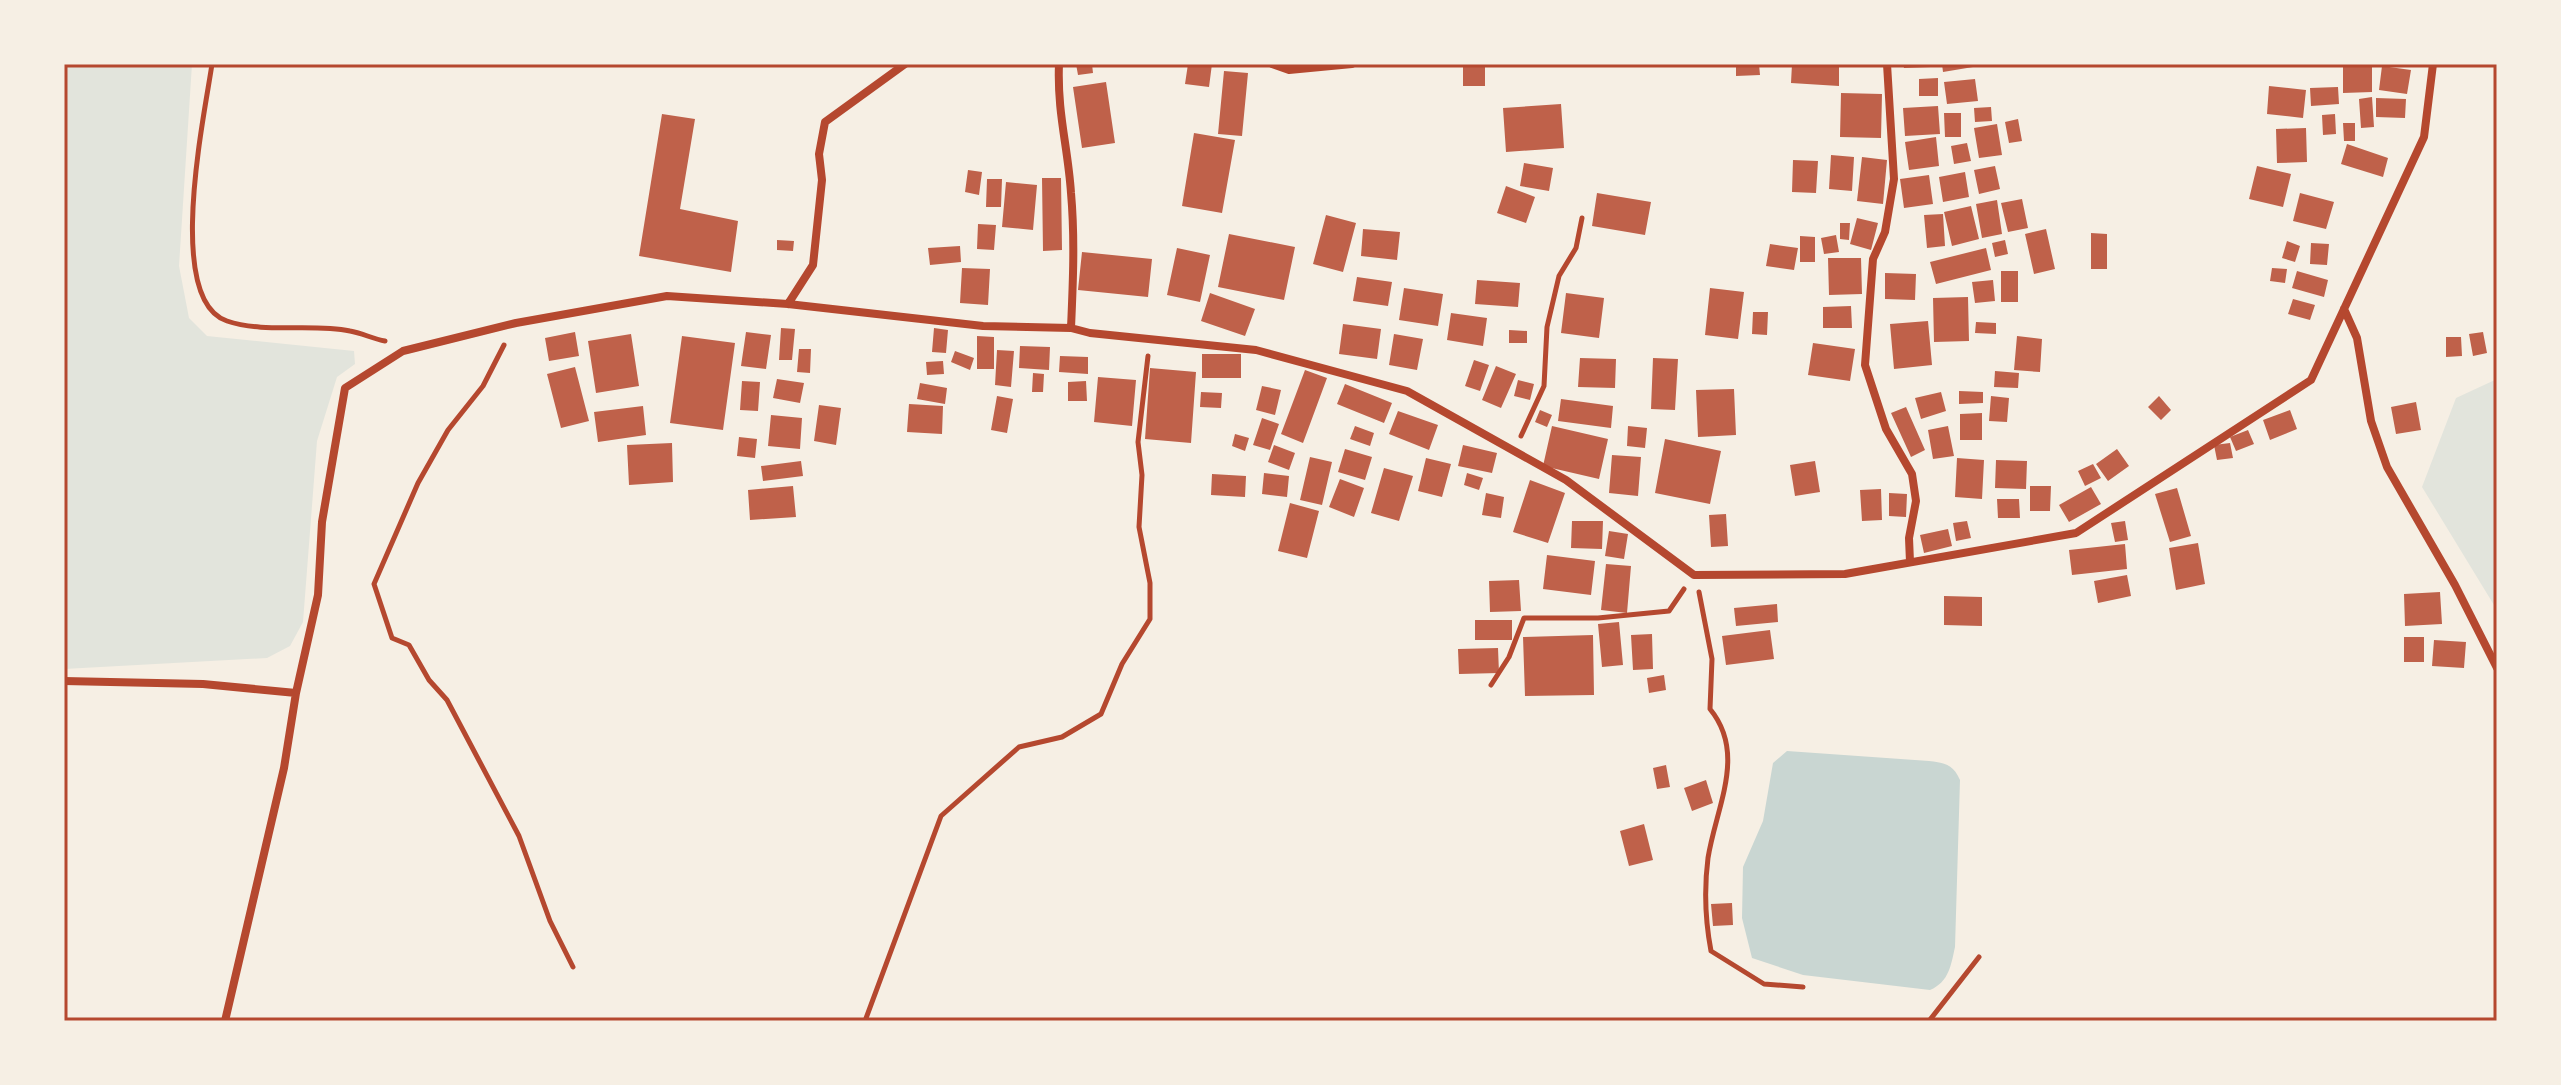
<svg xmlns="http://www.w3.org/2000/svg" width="2561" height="1085" font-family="'Sofia Sans Condensed',sans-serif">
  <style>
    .green { fill: #e2e4dc }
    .water { fill: #c9d6d2 }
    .building { fill: #bf614a }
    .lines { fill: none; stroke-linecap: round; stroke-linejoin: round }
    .path { stroke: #b5482f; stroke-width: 5 }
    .minor { stroke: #b5482f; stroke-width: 8 }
    .neatline { fill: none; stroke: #b5482f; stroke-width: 3 }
  </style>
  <rect width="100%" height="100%" fill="#f6efe4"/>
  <!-- green -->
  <path class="green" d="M64,64H192L179,266L189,318L207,336L354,351L355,364L337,377L317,441L303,622L290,646L267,658L64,669Z
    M2497,379V610L2422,487L2456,398Z"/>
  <!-- water -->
  <path class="water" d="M1787,751L1929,761C1945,763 1953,764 1960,780L1955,947C1951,965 1949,982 1930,990L1803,975L1752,958L1742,918L1743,867L1763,821L1773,763Z"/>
  <!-- building -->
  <path class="building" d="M1076,64H1092L1093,73L1078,75Z
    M1188,64H1212L1209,87L1185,84Z
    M1463,64H1485V86H1463Z
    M1736,64H1759L1760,75L1736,76Z
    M1792,64H1839V86L1791,83Z
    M1903,64H1931V67L1904,68Z
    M1942,64H1972L1973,67L1943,72Z
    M2343,64H2372V92L2343,93Z
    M2382,66L2411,70L2407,94L2379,90Z
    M1224,71L1248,73L1242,136L1218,134Z
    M1938,78V96H1919V79Z
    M1975,79L1978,101L1947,104L1944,82Z
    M1106,82L1115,143L1082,148L1073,87Z
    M2269,86L2306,90L2303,118L2267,114Z
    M2338,87L2339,104L2311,106L2310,88Z
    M1841,93L1882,94L1881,138L1840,137Z
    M2372,97L2374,127L2361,128L2359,99Z
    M2376,98L2406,99L2405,118L2376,117Z
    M1561,104L1564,148L1506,152L1503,108Z
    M1938,106L1940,134L1905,136L1903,108Z
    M1991,107L1992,121L1975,122L1974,108Z
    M1944,113H1961V137H1945Z
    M662,114L695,119L680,209L738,221L731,272L639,256Z
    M2335,114L2336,134L2323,135L2322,115Z
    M2018,119L2022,141L2009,143L2005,122Z
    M2343,123H2355V141H2344Z
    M1997,124L2002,155L1979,158L1974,128Z
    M2306,128L2307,162L2277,163L2276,129Z
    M1194,133L1235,140L1222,213L1182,206Z
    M1936,137L1939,166L1909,170L1905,142Z
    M1967,143L1971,161L1954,164L1951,146Z
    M2347,144L2388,158L2383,177L2341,164Z
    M1831,155L1854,157L1852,191L1829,189Z
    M1862,157L1887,160L1883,204L1857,201Z
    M1793,160L1818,161L1816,193L1792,192Z
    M1524,163L1553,168L1549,191L1520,186Z
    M1995,166L2000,189L1979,194L1974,170Z
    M2257,166L2291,174L2283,207L2249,199Z
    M968,170L982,172L979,195L965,192Z
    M1965,172L1969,197L1943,202L1939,177Z
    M1929,175L1933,204L1904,208L1900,179Z
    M1042,178H1061L1062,250L1043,251Z
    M987,179H1002L1001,207H986Z
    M1006,182L1037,185L1033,230L1002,227Z
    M1506,186L1535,197L1526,223L1497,213Z
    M1597,193L1651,202L1645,235L1592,226Z
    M2300,193L2334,202L2326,229L2293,221Z
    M2022,199L2028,228L2008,232L2001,203Z
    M1997,200L2002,234L1982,238L1976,204Z
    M1971,206L1979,239L1952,246L1944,212Z
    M1943,214L1945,246L1927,248L1924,215Z
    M1326,215L1356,223L1343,272L1313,264Z
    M1857,218L1878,223L1871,250L1850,244Z
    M1840,223H1850L1849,240L1840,239Z
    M978,224L996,225L994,250L977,249Z
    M1363,229L1400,232L1397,260L1361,256Z
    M2046,229L2055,269L2034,274L2025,234Z
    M2091,233L2107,234V269H2091Z
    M1229,234L1295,247L1284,300L1218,287Z
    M1836,235L1839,252L1824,254L1821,238Z
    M1800,236L1815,237V262H1800Z
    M777,240L794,241L793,251L777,250Z
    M2005,240L2008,254L1995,257L1992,243Z
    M2287,241L2300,246L2295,262L2282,258Z
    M2311,243L2329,244L2327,265L2310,264Z
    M1770,244L1798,248L1794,270L1766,266Z
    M960,246L961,262L930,265L928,248Z
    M1177,248L1210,255L1200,302L1167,295Z
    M1986,248L1991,270L1936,284L1930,262Z
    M1082,252L1152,259L1148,297L1078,290Z
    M1828,258H1861L1862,294L1829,295Z
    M962,268L990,269L988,305L960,303Z
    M2272,268L2287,269L2285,283L2270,281Z
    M2001,271H2018V302H2001Z
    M2297,271L2328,280L2324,297L2292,288Z
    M1885,273L1916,274L1915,300L1885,299Z
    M1357,277L1392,282L1388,306L1353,301Z
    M1477,280L1520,283L1518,307L1475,304Z
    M1993,280L1995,301L1975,303L1972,282Z
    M1404,288L1443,294L1438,326L1399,320Z
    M1710,288L1744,292L1738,339L1705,335Z
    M1210,293L1255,309L1245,336L1201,321Z
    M1566,293L1604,298L1599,338L1561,333Z
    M1968,297L1969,341L1934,342L1933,298Z
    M2293,299L2315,305L2310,320L2288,314Z
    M1851,306L1852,328H1823V307Z
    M1753,312H1768L1767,335L1752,334Z
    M1451,313L1487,318L1483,346L1447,340Z
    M1928,321L1932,365L1894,369L1890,324Z
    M1976,322L1996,323V334L1975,333Z
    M1343,324L1381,329L1377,359L1339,354Z
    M781,328L795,329L792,360H779Z
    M934,328L948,330L946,353L932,352Z
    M1509,330L1527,331V343H1509Z
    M575,332L579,356L549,361L545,338Z
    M746,332L771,335L766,369L741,366Z
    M2483,332L2487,353L2473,356L2469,334Z
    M631,334L639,386L596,393L588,341Z
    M1394,334L1423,339L1417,370L1389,365Z
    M682,336L735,343L723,430L670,423Z
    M977,336L994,337V369H977Z
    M2017,336L2042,339L2040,372L2014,370Z
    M2446,337H2461L2462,356L2446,357Z
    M1813,343L1855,349L1850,381L1808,375Z
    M1020,346L1050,347L1049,370L1019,368Z
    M799,349H811L810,373L797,372Z
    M997,350L1014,351L1011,387L995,385Z
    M955,351L974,358L970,370L951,362Z
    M1202,354H1241V378H1202Z
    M1060,356L1088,357V374L1059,372Z
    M1580,358L1616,359L1615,388L1578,387Z
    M1653,358L1678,359L1675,410L1651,409Z
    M1474,360L1489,365L1480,391L1465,386Z
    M943,361L944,374L927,375L926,362Z
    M1496,366L1516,374L1501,408L1482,400Z
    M575,367L589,421L561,428L547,374Z
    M1150,368L1196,372L1191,443L1145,439Z
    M1305,370L1327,378L1303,443L1281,434Z
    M1995,371L2019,373L2018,388L1994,387Z
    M1033,373L1044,374L1043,392H1032Z
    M1098,377L1136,380L1132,426L1094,422Z
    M777,379L804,383L800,403L773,398Z
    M1518,380L1534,384L1530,400L1514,396Z
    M742,381L760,382L758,411L740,410Z
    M1086,381L1087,401H1068V382Z
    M920,383L947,388L945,404L917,399Z
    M1345,384L1392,403L1384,423L1337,404Z
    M1262,386L1281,390L1275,415L1256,410Z
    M1734,389L1736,435L1698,437L1696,390Z
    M1959,391L1983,392V403L1959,404Z
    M1201,392L1222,393L1221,408L1200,407Z
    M1941,392L1946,411L1921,419L1915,398Z
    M997,396L1013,399L1007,433L991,430Z
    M1991,396L2009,398L2007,422L1989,421Z
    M2159,396L2171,410L2161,420L2148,407Z
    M1561,399L1613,406L1611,428L1558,421Z
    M2416,402L2421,430L2396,434L2391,407Z
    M909,404L943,406L942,434L907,432Z
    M819,405L841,408L836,445L814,441Z
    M643,406L646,435L598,442L594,412Z
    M1906,407L1925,450L1911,457L1891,413Z
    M1540,410L1552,415L1547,427L1535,422Z
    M2290,410L2297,429L2270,440L2263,420Z
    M1398,411L1438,425L1429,450L1389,434Z
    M1982,413V440H1960V414Z
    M771,415L802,418L800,449L768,446Z
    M1262,418L1279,424L1270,450L1253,445Z
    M1355,426L1374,433L1370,446L1350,439Z
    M1552,426L1608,439L1599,479L1543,466Z
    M1628,426L1647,428L1645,448L1627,446Z
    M1948,426L1954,456L1933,459L1928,430Z
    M2248,430L2254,444L2236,451L2230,437Z
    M1235,434L1249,438L1245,451L1232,446Z
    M739,437L757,439L755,458L737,456Z
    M1665,439L1721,451L1710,504L1655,493Z
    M672,443L673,482L629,485L627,445Z
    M2230,443L2233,458L2217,460L2214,445Z
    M1274,445L1295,453L1289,470L1268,462Z
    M1463,445L1497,453L1492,473L1458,466Z
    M1345,449L1372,457L1365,480L1338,472Z
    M2117,449L2129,466L2108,481L2096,464Z
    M1612,455L1641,457L1638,496L1609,493Z
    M1310,457L1332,462L1322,505L1300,500Z
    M1426,458L1451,464L1442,497L1418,491Z
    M1957,458L1984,460L1982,499L1955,497Z
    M1996,460L2027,461L2026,489L1995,488Z
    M801,461L803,476L763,481L761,466Z
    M1815,461L1820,492L1795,496L1790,465Z
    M2093,464L2101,478L2085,486L2078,471Z
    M1384,468L1413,476L1399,521L1371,513Z
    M1264,473L1289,476L1287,497L1262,494Z
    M1467,473L1483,478L1479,490L1464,485Z
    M1212,474L1246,476L1245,497L1211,495Z
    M1340,479L1364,488L1354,517L1329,507Z
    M1530,480L1565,493L1548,543L1513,532Z
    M793,486L796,517L750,520L748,490Z
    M2030,486H2051L2050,511H2030Z
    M2091,487L2101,504L2069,522L2059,505Z
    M2177,488L2191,536L2170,542L2155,494Z
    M1881,489L1882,520L1862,521L1860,490Z
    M1486,493L1504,497L1501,518L1482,515Z
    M1889,493L1907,494L1906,517L1889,516Z
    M1997,499H2019L2020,518H1998Z
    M1290,503L1319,511L1307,558L1278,551Z
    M1726,514L1728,546L1711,547L1709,515Z
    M1572,521H1603L1602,549L1571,548Z
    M1967,521L1971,538L1956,541L1953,523Z
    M2125,521L2128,540L2115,542L2111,523Z
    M1948,529L1952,546L1924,553L1920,535Z
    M1609,531L1628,534L1624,559L1605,556Z
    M2198,543L2205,584L2176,590L2169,548Z
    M2125,544L2127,569L2072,575L2069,550Z
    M1547,555L1595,561L1591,595L1543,589Z
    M1606,564L1631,566L1627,613L1601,610Z
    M2127,575L2131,596L2098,603L2094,581Z
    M1519,580L1521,611L1490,612L1489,581Z
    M2440,592L2442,624L2405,626L2404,594Z
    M1944,596L1982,597V626L1944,625Z
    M1777,604L1778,622L1736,626L1734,608Z
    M1475,620H1512V640H1475Z
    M1619,622L1623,665L1602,667L1598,624Z
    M1770,630L1774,659L1726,665L1722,636Z
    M1652,634L1653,669L1633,670L1631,635Z
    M1593,635L1594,695L1525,696L1523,637Z
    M2404,637H2424V662H2404Z
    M2434,640L2466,642L2464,668L2432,666Z
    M1498,648L1499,673L1459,674L1458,649Z
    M1664,675L1666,690L1649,693L1647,678Z
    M1666,765L1670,787L1657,789L1653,768Z
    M1706,780L1713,803L1692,811L1684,788Z
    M1644,824L1653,860L1629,866L1620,831Z
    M1732,903L1733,925L1713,926L1711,904Z"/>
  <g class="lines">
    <!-- path -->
    <path class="path" d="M212,64C205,113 164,300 227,321C266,334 311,323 350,331C362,333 373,339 385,341
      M504,345L483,386L448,430L418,483L374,584L392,638L409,645L429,680L447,700L519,836L550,921L573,967
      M1521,436L1544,386L1547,327L1559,276L1576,248L1582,218
      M1699,592L1712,659L1710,709C1747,754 1716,807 1708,858C1704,889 1705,919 1711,951L1764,984L1803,987
      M1491,685L1509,657L1524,618H1598L1669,611L1684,589
      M865,1021L941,816L1019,747L1062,737L1101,714L1122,664L1150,619V583L1139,527L1142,475L1138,442L1148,356
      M1929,1021L1979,957"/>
    <!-- minor -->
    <path class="minor" d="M1059,64C1057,113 1068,147 1071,193C1075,238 1073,283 1071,328
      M1272,64L1289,70L1352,64
      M1887,64L1894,179L1885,232L1873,259L1865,365L1886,429L1912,474L1916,501L1909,538L1910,562
      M788,304L813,265L822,180L819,154L825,122L905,64
      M2344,309L2357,338L2371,421L2387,467L2455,585L2497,668
      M64,681L203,684L296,693
      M225,1021L284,768L296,693L318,595L322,522L345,388L403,351L516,323L667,296L788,304L983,326L1071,328L1090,333L1256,350L1407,391L1566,480L1694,575L1845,574L2076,533L2311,380L2424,137L2433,64"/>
  </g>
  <!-- border -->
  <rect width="2561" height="1085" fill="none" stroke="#f6efe4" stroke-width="132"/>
  <rect x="66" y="66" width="2429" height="953" class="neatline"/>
</svg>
